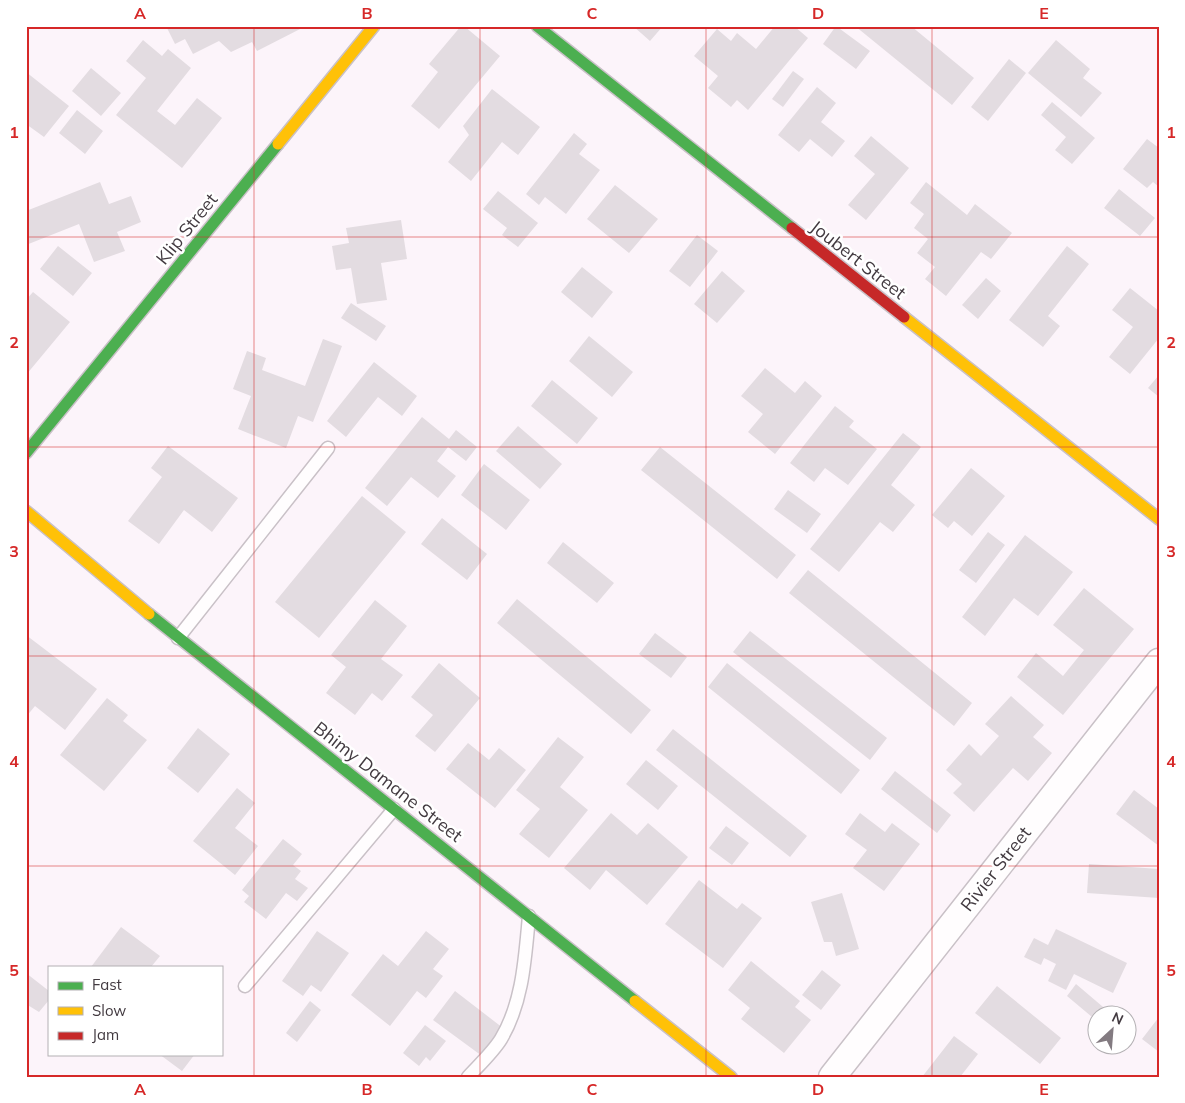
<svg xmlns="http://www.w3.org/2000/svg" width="1185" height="1103" font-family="Mulish,sans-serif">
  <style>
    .building { fill: #e3dce1 }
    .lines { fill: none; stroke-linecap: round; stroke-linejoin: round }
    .lane-casing { stroke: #c9c1c7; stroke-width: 15 }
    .street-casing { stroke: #c9c1c7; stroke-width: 29 }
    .fast-casing { stroke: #c9c1c7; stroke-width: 14 }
    .slow-casing { stroke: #c9c1c7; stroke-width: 14 }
    .jam-casing { stroke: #c9c1c7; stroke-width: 14 }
    .lane { stroke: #fffdfe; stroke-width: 12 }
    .street { stroke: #fffdfe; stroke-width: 26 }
    .fast { stroke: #4caf50; stroke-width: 11 }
    .slow { stroke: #ffc107; stroke-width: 11 }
    .jam { stroke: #c62828; stroke-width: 11 }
    .grid { fill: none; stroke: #d62828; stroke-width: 1; stroke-opacity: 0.55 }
    .labels { text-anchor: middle; stroke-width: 5; stroke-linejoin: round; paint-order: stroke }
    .street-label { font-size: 18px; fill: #423a40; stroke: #fff }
    .neatline { fill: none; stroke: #d62828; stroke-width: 2 }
    .grid-label { font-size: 16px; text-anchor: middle; font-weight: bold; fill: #d62828 }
  </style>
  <rect width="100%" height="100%" fill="#fcf4fa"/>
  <!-- building -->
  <path class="building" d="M166,26H306L257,51L252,42L231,52L219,41L193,54L185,39L175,44Z
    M461,26H464L500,56L439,129L411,106L438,72L429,64Z
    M633,26H663L650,41Z
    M775,26H794L808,38L748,110L737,100L731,107L708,88L718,76L694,56L717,29L731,41L737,33L756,49Z
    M836,26L870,51L856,69L823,44Z
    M855,26H911L974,78L952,105Z
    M143,40L162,56L168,49L191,68L157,111L175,125L197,98L222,118L182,168L116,115L146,78L126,61Z
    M1056,40L1090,69L1083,78L1102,93L1081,117L1028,73Z
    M1009,59L1026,73L988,121L971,107Z
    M91,68L121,93L101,116L72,91Z
    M793,71L804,79L783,107L772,99Z
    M26,72L69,106L44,137L26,124Z
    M817,87L836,103L821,122L845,141L832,157L810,139L799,152L778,135Z
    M492,89L540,127L518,155L502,142L471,181L448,162L469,135L463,126Z
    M1052,102L1095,138L1072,164L1055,150L1066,137L1041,115Z
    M77,110L103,131L85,154L59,133Z
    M574,133L587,144L579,154L600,170L566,214L545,197L539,205L526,194Z
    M871,136L909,168L866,220L848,205L875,174L854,156Z
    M1147,139L1159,148V187L1153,182L1147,188L1123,169Z
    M100,182L109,204L131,196L141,222L117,232L125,251L94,262L79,224L26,245V211Z
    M926,182L967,215L975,204L1012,233L991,259L981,252L946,296L925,279L935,267L917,253L928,239L914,228L924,214L910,203Z
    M615,185L658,219L629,253L587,219Z
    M1119,189L1155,218L1140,236L1104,208Z
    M498,191L538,223L518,247L502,235L507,228L483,209Z
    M401,220L407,259L381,263L387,300L357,304L351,268L336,270L332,246L349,243L346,228Z
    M697,235L718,251L690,287L669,271Z
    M58,246L92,273L73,296L40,269Z
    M1067,246L1089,264L1048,316L1060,326L1043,347L1009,320Z
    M582,267L613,292L592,318L561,292Z
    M722,271L745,291L717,323L694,304Z
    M986,278L1001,291L978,319L962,305Z
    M1130,288L1159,311V338L1130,374L1109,357L1133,327L1112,310Z
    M33,292L70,322L26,375V300Z
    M351,303L386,326L376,341L341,318Z
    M589,336L633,372L612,397L569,361Z
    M323,339L342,346L313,422L298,416L286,448L238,429L251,396L233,389L247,351L266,358L262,370L305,386Z
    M374,362L417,396L402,416L378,397L346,437L327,421Z
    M765,368L795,393L805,381L822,396L775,454L748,432L763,414L741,396Z
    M1159,375V397L1148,388Z
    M552,380L598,418L577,444L531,406Z
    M835,406L854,421L849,427L877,449L848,485L825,468L814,482L790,463Z
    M422,417L449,439L456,430L477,447L466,461L448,447L437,461L456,476L438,498L411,477L387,506L365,488Z
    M518,426L562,464L540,489L496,451Z
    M903,433L921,447L891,485L915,505L893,532L880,522L839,572L810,549Z
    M168,446L238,498L212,532L184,510L159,544L128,521L162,477L151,468Z
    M660,447L796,555L777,579L641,470Z
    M484,464L530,500L506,530L461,495Z
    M971,468L1005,496L972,536L954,521L948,528L932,515Z
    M788,490L821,514L807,533L774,509Z
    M362,496L406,532L319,638L275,602Z
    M442,518L487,554L467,580L421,544Z
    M988,532L1005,545L976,583L959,570Z
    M1025,535L1073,572L1038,616L1014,598L985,636L962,617Z
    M563,542L614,583L597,603L547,563Z
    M808,570L972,703L954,726L789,593Z
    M1084,588L1134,629L1063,715L1017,677L1036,653L1063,676L1084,650L1053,625Z
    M517,599L651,710L631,734L497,623Z
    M375,600L407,626L381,659L403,675L382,701L372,693L355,715L326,693L346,667L331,655Z
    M750,631L887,738L870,760L733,652Z
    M655,633L687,657L671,678L639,654Z
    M26,635L97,689L65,730L35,706L26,717Z
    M439,663L480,698L435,752L415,736L433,715L411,697Z
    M727,663L860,770L841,794L708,687Z
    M1011,696L1044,725L1033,737L1052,753L1028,781L1013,768L974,812L953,793L962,784L946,770L969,744L981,756L999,736L985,724Z
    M107,698L128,715L123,721L147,740L104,791L60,755Z
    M198,728L230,754L198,793L167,768Z
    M673,729L807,836L790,857L656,750Z
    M558,737L584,757L560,787L588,810L549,858L519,834L540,809L516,790Z
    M468,743L489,760L499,748L526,770L495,808L446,769Z
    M646,760L678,786L658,810L626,784Z
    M895,771L951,815L937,833L881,789Z
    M237,788L255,803L235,828L258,846L235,875L193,841Z
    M1134,790L1159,809V846L1116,814Z
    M611,813L637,835L648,823L688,857L647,905L606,870L590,890L564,868Z
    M860,813L885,832L892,823L920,844L884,891L853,868L867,850L845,834Z
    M726,826L749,843L732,865L709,848Z
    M283,839L302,854L293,865L301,871L295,879L308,888L297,901L286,893L266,919L244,902L249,896L242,890Z
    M1089,864L1159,869V898L1087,893Z
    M699,880L737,909L742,903L762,918L723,968L665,924Z
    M842,893L859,949L836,956L832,942H824L811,902Z
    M121,927L160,956L151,967H91Z
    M1056,929L1127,963L1113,993L1074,974L1066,990L1048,981L1056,964L1044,958L1041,965L1024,957L1034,938L1048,945Z
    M317,931L349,953L321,992L311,985L303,996L282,981Z
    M426,931L449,949L433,969L443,976L426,998L417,991L390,1026L351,995L383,954L398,966Z
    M751,961L800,1001L795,1007L811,1020L784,1053L741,1019L750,1008L728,990Z
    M822,970L841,985L821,1010L802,995Z
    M26,973L49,991V1000L39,1012L26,1004Z
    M1076,984L1109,1012L1105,1016H1098V1022L1067,996Z
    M997,986L1061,1038L1040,1064L975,1013Z
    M455,991L503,1028L482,1056L433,1020Z
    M310,1001L321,1010L297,1042L286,1033Z
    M1159,1017V1052L1142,1039Z
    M425,1025L446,1041L430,1061L426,1057L419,1066L403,1053Z
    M954,1036L978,1054L960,1077H922Z
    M159,1054H195L182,1071Z"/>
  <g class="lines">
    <defs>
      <path id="lane" d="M178,638L328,448
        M245,986L394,809
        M468,1077C479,1065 493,1052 501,1039C523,1002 525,958 529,916"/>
      <path id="street" d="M832,1077L1159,662"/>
      <path id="fast" d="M537,26L792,228
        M26,453L278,144
        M149,614L635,1001"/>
      <path id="slow" d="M278,144L374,26
        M904,317L1159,519
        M26,511L149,614
        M635,1001L731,1077"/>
      <path id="jam" d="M792,228L904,317"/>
    </defs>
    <!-- lane casing -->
    <use href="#lane" class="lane-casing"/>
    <!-- street casing -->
    <use href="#street" class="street-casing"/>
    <!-- fast casing -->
    <use href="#fast" class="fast-casing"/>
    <!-- slow casing -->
    <use href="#slow" class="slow-casing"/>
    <!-- jam casing -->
    <use href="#jam" class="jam-casing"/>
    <!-- lane -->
    <use href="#lane" class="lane"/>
    <!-- street -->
    <use href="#street" class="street"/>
    <!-- fast -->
    <use href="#fast" class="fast"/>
    <!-- slow -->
    <use href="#slow" class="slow"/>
    <!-- jam -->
    <use href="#jam" class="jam"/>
  </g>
  <!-- grid -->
  <path class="grid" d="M254,26V1077M480,26V1077M706,26V1077M932,26V1077M26,237H1159M26,447H1159M26,656H1159M26,866H1159"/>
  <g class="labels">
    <!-- street labels -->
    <g class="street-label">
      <text transform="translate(187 229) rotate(-51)" y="6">Klip Street</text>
      <text transform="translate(858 260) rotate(38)" y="6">Joubert Street</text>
      <text transform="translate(388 782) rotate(38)" y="6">Bhimy Damane Street</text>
      <text transform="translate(996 869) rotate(-52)" y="6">Rivier Street</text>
    </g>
  </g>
  <!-- border -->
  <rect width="1185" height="1103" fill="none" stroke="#ffffff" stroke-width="55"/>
  <!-- legend -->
  <rect x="48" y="966" width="175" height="90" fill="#ffffff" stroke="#b3b0b3"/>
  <rect x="58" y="982" width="25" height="8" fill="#4caf50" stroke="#b3b0b3"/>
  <text x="92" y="990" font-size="15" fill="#423a40">Fast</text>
  <rect x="58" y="1007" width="25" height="8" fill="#ffc107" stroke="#b3b0b3"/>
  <text x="92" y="1016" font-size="15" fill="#423a40">Slow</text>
  <rect x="58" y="1032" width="25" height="8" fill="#c62828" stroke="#b3b0b3"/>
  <text x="92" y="1040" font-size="15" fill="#423a40">Jam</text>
  <!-- north arrow -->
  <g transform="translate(1112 1030) rotate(26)"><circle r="24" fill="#ffffff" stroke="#b3b0b3"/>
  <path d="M0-4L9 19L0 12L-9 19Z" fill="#837b81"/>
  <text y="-8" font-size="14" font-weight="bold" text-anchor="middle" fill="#423a40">N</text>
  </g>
  <rect x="28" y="28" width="1130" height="1048" class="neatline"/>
  <g class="grid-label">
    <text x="140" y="19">A</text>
    <text x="367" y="19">B</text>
    <text x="592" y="19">C</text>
    <text x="818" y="19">D</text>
    <text x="1044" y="19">E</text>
    <text x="14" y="138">1</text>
    <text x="1171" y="138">1</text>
    <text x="14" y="348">2</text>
    <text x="1171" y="348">2</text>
    <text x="14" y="557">3</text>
    <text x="1171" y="557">3</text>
    <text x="14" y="767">4</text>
    <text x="1171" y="767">4</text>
    <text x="14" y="976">5</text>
    <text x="1171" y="976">5</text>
    <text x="140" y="1095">A</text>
    <text x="367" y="1095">B</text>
    <text x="592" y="1095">C</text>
    <text x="818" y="1095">D</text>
    <text x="1044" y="1095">E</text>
  </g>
</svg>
